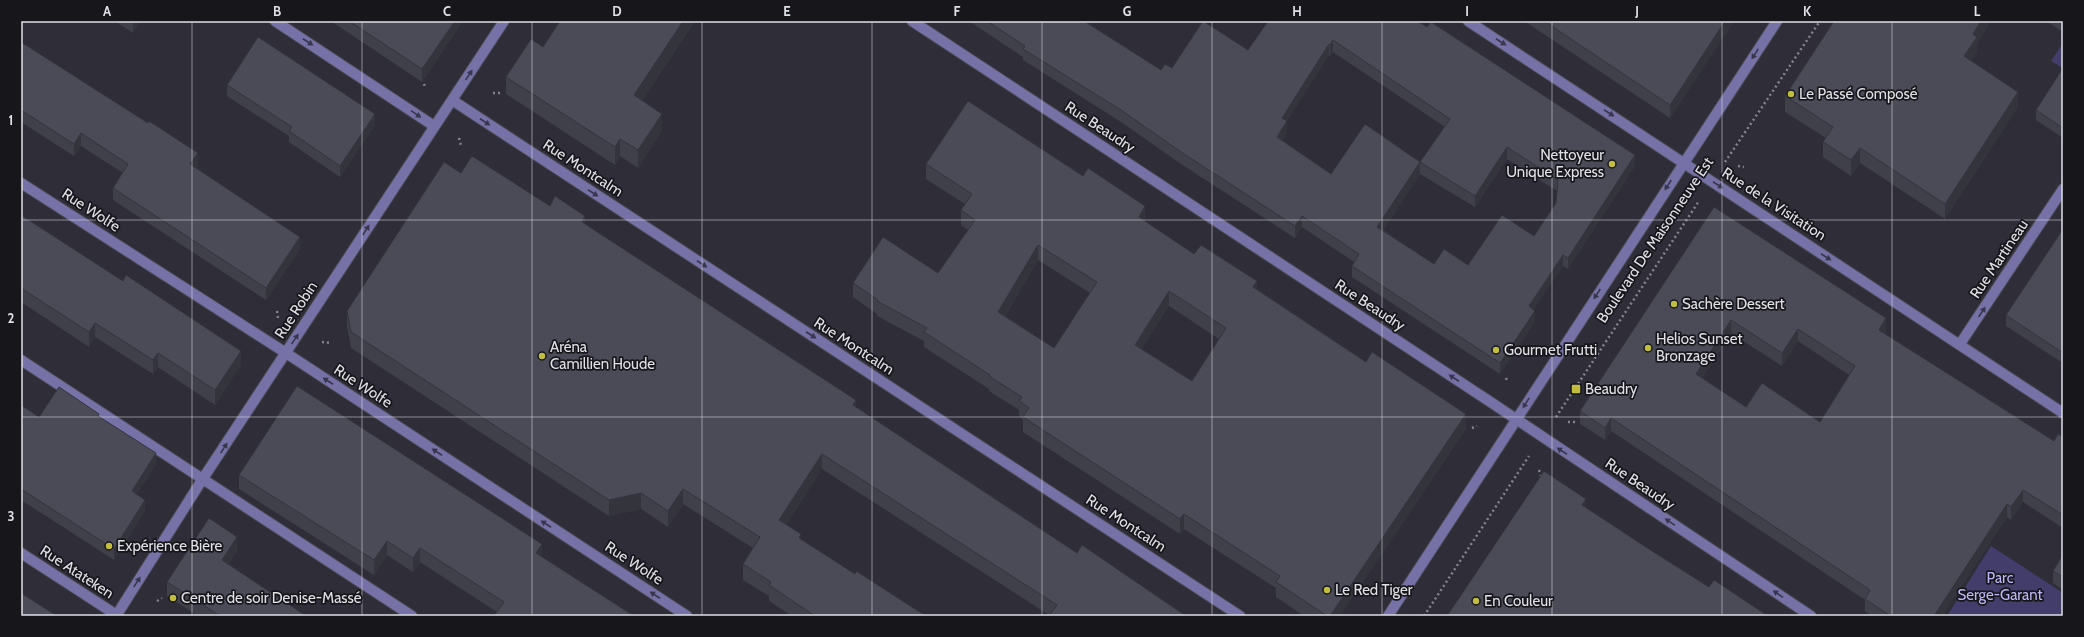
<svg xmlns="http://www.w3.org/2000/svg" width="2084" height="637" font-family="Cabin,sans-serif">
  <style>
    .green { fill: #423d6a }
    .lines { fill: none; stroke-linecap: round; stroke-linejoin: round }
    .minor-casing { stroke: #4a4a54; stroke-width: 12 }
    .path { stroke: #84848d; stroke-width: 2.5; stroke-dasharray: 2 3; stroke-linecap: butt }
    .minor { stroke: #7671a7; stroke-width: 10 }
    .wall { fill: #40404b; fill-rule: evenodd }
    .shaded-wall { fill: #34343d }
    .building { fill: #4b4b57; stroke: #34343d; fill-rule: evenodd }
    .oneway { fill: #38364c }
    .grid { fill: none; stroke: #e0e0e7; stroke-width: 1; stroke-opacity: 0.55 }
    .poi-dot { fill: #c2bd3f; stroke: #16161b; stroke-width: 1.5 }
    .labels { text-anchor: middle; stroke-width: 3.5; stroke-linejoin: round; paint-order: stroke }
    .poi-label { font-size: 15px; fill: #e0e0e7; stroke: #16161b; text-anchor: start }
    .street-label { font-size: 15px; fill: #e0e0e7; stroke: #16161b }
    .park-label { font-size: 15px; fill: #bcb7f8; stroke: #16161b }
    .neatline { fill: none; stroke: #e0e0e7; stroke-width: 1.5 }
    .grid-label { font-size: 13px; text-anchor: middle; font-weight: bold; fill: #e0e0e7 }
  </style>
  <rect width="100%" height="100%" fill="#2e2d38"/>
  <!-- green -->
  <path class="green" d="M2063,43V68L2051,61Z
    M1991,546L2063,593V616H1947Z"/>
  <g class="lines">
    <defs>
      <path id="minor" d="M275,21L434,126
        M912,21L1492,403L1811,616
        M1468,21L2063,413
        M452,100L1240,616
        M21,183L286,353L687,616
        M1960,344L2063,189
        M21,360L412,616
        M21,553L118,616
        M116,616L202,480L504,21
        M1388,616L1777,21"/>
    </defs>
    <!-- minor casing -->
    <use href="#minor" class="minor-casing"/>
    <!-- path -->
    <path class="path" d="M424,84L425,87
      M493,93H500
      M459,138L461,146
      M1725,162L1820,21
      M1738,166L1744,167
      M277,311L278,318
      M322,342L331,343
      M1506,378L1507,381
      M1556,417L1699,201
      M1568,422H1575
      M1472,428L1477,426
      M1539,470L1541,476
      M157,601L162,598
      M1424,616L1529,456"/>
    <!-- minor -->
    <use href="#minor" class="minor"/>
  </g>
  <!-- wall -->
  <path class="wall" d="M115,21H141L133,33Z
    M331,21H463L422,82Z
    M560,21H695L642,101L662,131L638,168L620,156L615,165L506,94V77L543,47Z
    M972,21H1084L1161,70L1172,68L1248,50L1417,21L1635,166L1568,269L1563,266L1534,309L1535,322L1500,374L1352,277V266L1354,262L1302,227L1295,238L1181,164L1121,122L1023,60V57L972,23ZM1333,52L1445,127L1420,162L1331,174L1282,141L1287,133V121L1329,55L1330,56ZM1507,159L1557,191L1556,203L1534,236L1468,265L1434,264L1383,230L1420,174L1475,207Z
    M1524,21H1734L1670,118Z
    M1834,21H1991L1977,44V53L1971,61L2018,107L1945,219L1860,163L1851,176L1823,157V142L1826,138L1785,112V96Z
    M2046,21H2063V32Z
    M21,42L198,166L196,168L300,249L266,300L113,200V188L123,173L81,146L74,156L21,122Z
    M2063,68V138L2036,120V110Z
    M227,85L375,125L340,177L289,142V136L227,96Z
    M926,164L1145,221V222L1194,254L1257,290L1466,429L1340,616H1304L1276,597V588L1184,529L1180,534L1023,432V419L1019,416V410L989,391V389L924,347V341L877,316V314L853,297V283L938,273L968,230L961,225V210L965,204L926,179ZM1038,260L1090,293L1054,348L1005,316ZM1169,306L1219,339L1192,381L1141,349Z
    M461,173L550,206L585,224L856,407L1077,553L1186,616L1049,615L822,469L786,525L801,539L855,574L926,616H792L769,601V596L743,580V564L753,548L683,504L668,527L641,509L609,516L351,348L347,326V311Z
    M1714,207L1886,331L1885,334L2054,441L2063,437V528L2023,502L2011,520L2007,517L1942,616H1872L1865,611V600L1611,431L1605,440L1580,424V411ZM1731,333L1782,366L1798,341L1849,375L1820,422L1746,407L1702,378Z
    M21,215L241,365L215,405L158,367L153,374L95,337L89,347L21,302Z
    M2063,229V363L2006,326V315Z
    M21,405L39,417H99L156,464L137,494L145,511L114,560L21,500Z
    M239,475L542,544L497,612L420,562L413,572L387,555L374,575L239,489Z
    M237,551L228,564L306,616H198L167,596V582Z
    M2063,555V590L2053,583V571Z"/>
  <!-- shaded-wall -->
  <path class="shaded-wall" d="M134,21H141L133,33V22Z
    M455,21H463L422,82V69Z
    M683,21H695L634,113V95Z
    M1725,21H1734L1670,118V105Z
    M1981,21H1991L1977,44V53L1964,72V56L1973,34Z
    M1333,40V52L1330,56V45Z
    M1329,44V55L1282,129V118Z
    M2018,92V107L1945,219V204Z
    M375,114V125L340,177V166Z
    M662,114V131L638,168V150Z
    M1287,121V133L1277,149V137Z
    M81,133V146L74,156V144Z
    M620,139V156L615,165V147Z
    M1507,147V159L1475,207V196Z
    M1860,148V163L1851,176V160Z
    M198,153V166L190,177V164Z
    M1635,155V166L1568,269V258Z
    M1420,162V174L1377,238V227Z
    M1145,206V221L1139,232V217Z
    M585,216V231L582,222Z
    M1302,216V227L1295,238V226Z
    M300,237V249L266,300V288Z
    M1038,245V260L998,327V312Z
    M1563,255V266L1529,317V306Z
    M1257,281V296L1253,287Z
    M1169,291V306L1135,360V345Z
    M1535,311V322L1500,374V363Z
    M1886,318V331L1879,343V330Z
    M1731,320V333L1696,387V374Z
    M95,323V337L89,347V332Z
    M1798,329V341L1782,366V353Z
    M241,351V365L215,405V390Z
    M158,353V367L153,374V360Z
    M856,400V415L853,405Z
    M1466,414V429L1340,616H1330Z
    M1611,418V431L1605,440V428Z
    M156,453V464L132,502V491Z
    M822,454V469L779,536V520Z
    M683,489V504L668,527V511Z
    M2023,490V502L2011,520V507Z
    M641,493V509L609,516V500Z
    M1586,499V511L1582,505Z
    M145,500V511L114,560V549Z
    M2007,504V517L1942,616H1934Z
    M1184,514V529L1180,534V519Z
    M237,537V551L222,574V560Z
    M387,541V555L374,575V560Z
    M542,544V558L536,553Z
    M420,548V562L413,572V558Z"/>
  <!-- building -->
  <path class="building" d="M349,21H455L422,69Z
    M560,21H683L634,95L662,114L638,150L620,139L615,147L506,77L531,39L543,47Z
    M987,21H1084L1161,70L1165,64L1172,68L1203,21L1248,50L1268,21H1417L1427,27L1431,22L1635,155L1568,258L1563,255L1529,306L1535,311L1500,363L1352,266L1359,254L1302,216L1295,226L1181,152L1121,110L1023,49L1025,46ZM1333,40L1450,119L1420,162L1365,124L1331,174L1277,137L1287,121L1282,118L1329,44L1330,45ZM1507,147L1558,180L1556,203L1534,236L1502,215L1468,265L1444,249L1434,264L1377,227L1420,162L1475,196Z
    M1544,21H1725L1670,105Z
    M1834,21H1981L1973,34L1977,37L1964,56L2018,92L1945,204L1860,148L1851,160L1823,142L1833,127L1785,96Z
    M258,37L375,114L340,166L289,131L292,127L227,85Z
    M21,42L148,123L149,121L198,153L190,164L300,237L266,288L113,188L128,164L81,133L74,144L21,110Z
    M2063,68V128L2036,110Z
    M968,101L1083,176L1088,168L1145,206L1139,217L1194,254L1201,245L1257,281L1253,287L1366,362L1372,352L1466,414L1330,616H1327L1276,582L1280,576L1184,514L1180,519L1023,417L1029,408L1019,401L1022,397L989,376L990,375L924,332L927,328L877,301L878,300L853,283L883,237L938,273L975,220L961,210L972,194L926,164ZM1038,245L1097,282L1054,348L998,312ZM1169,291L1226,328L1192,381L1135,345Z
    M472,156L550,206L555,196L585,216L582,222L856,400L853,405L1077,553L1082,545L1186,616H1049L1057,605L822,454L779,520L801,534L799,538L855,574L856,571L926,616H815L769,585L771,582L743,564L760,537L683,489L668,511L641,493L609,500L351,332L347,311L444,162L461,173Z
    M1714,207L1886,318L1879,330L2054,441L2058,434L2063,437V515L2023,490L2011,507L2007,504L1934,616H1891L1865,599L1870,590L1611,418L1605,428L1580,411ZM1731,320L1782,353L1798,329L1855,366L1820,422L1762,383L1746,407L1696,374Z
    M21,215L123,281L126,275L241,351L215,390L158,353L153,360L95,323L89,332L21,288Z
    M2063,229V353L2006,315Z
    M297,386L542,544L536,553L634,616H494L504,602L420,548L413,558L387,541L374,560L239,475Z
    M59,387L99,414L98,416L156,453L132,491L145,500L114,549L21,489V405L39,417Z
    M1544,471L1586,499L1582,505L1652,551L1709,587L1714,580L1768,616H1447Z
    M209,518L237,537L222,560L306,616H220L167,582Z
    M2063,555V577L2053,571Z
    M21,593L57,616H21Z"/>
  <!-- one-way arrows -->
  <defs><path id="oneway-solid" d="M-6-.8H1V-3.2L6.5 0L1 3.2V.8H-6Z"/></defs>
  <g class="oneway">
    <use href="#oneway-solid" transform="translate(308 42) rotate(33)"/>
    <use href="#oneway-solid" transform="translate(1501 42) rotate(33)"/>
    <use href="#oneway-solid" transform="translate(1755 54) rotate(123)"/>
    <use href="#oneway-solid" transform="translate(469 75) rotate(-57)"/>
    <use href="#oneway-solid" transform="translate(1609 113) rotate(33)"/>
    <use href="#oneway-solid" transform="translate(416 114) rotate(34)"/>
    <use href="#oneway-solid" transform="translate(485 122) rotate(33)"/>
    <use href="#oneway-solid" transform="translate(1668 185) rotate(123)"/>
    <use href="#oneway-solid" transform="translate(1718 185) rotate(33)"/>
    <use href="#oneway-solid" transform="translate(593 193) rotate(33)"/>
    <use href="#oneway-solid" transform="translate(366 230) rotate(-57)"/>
    <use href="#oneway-solid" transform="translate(1826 257) rotate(33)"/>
    <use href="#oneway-solid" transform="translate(702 264) rotate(33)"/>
    <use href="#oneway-solid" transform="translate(1597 294) rotate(123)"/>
    <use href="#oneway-solid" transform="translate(1982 312) rotate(-56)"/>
    <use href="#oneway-solid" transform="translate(811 335) rotate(33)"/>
    <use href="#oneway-solid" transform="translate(295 339) rotate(-56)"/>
    <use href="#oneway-solid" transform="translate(1454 378) rotate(-147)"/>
    <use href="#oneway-solid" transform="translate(328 381) rotate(-147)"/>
    <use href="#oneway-solid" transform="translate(1526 403) rotate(122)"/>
    <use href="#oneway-solid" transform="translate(224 448) rotate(-57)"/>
    <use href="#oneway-solid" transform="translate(1562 451) rotate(-147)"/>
    <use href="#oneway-solid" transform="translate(437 452) rotate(-147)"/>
    <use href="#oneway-solid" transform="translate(1670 522) rotate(-146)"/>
    <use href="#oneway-solid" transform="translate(546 524) rotate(-147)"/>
    <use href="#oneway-solid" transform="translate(137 582) rotate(-57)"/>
    <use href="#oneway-solid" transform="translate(1778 594) rotate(-146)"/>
    <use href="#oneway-solid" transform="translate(655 595) rotate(-147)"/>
  </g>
  <!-- grid -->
  <path class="grid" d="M192,21V616M362,21V616M532,21V616M702,21V616M872,21V616M1042,21V616M1212,21V616M1382,21V616M1552,21V616M1722,21V616M1892,21V616M21,220H2063M21,417H2063"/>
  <!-- markers -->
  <g class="poi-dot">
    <circle cx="1791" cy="94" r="4"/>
    <circle cx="1612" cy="164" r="4"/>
    <circle cx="1674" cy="304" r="4"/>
    <circle cx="1648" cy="348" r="4"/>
    <circle cx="1496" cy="350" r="4"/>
    <circle cx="542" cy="356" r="4"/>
    <rect x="1571" y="384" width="10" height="10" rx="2"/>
    <circle cx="109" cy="546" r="4"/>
    <circle cx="1327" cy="590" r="4"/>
    <circle cx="173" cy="598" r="4"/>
    <circle cx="1476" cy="601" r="4"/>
  </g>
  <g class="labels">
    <!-- poi labels -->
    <g class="poi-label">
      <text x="1799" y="99">Le Passé Composé</text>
      <text x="1604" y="160" text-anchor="end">Nettoyeur<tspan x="1604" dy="17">Unique Express</tspan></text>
      <text x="1682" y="309">Sachère Dessert</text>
      <text x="1656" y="344">Helios Sunset<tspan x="1656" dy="17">Bronzage</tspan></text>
      <text x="550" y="352">Aréna<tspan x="550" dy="17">Camillien Houde</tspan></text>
      <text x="1504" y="355">Gourmet Frutti</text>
      <text x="1585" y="394">Beaudry</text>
      <text x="117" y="551">Expérience Bière</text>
      <text x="1335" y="595">Le Red Tiger</text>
      <text x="181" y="603">Centre de soir Denise-Massé</text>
      <text x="1484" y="606">En Couleur</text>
    </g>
    <!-- street labels -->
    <g class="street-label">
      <text transform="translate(1100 127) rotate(33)" y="5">Rue Beaudry</text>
      <text transform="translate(583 168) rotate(33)" y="5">Rue Montcalm</text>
      <text transform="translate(1774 204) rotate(33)" y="5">Rue de la Visitation</text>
      <text transform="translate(91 210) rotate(33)" y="5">Rue Wolfe</text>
      <text transform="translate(1655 240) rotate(-56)" y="5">Boulevard De Maisonneuve Est</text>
      <text transform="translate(1999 259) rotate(-56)" y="5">Rue Martineau</text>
      <text transform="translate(1370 305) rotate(33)" y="5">Rue Beaudry</text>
      <text transform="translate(296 310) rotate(-57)" y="5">Rue Robin</text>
      <text transform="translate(854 346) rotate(33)" y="5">Rue Montcalm</text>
      <text transform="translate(363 386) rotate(33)" y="5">Rue Wolfe</text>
      <text transform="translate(1640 484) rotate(34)" y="5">Rue Beaudry</text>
      <text transform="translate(1126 523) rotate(33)" y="5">Rue Montcalm</text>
      <text transform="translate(634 563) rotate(33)" y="5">Rue Wolfe</text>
      <text transform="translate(77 572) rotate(33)" y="5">Rue Atateken</text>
    </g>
    <!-- park labels -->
    <g class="park-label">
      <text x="2000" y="583">Parc<tspan x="2000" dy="17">Serge-Garant</tspan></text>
    </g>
  </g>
  <!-- border -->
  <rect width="2084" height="637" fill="none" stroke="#16161b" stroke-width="44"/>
  <rect x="22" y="22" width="2040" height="593" class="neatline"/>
  <g class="grid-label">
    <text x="107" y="16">A</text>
    <text x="277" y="16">B</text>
    <text x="447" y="16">C</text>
    <text x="617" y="16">D</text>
    <text x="787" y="16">E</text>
    <text x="957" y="16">F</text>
    <text x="1127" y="16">G</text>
    <text x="1297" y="16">H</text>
    <text x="1467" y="16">I</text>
    <text x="1637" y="16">J</text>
    <text x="1807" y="16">K</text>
    <text x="1977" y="16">L</text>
    <text x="11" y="125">1</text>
    <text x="11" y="323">2</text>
    <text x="11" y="521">3</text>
  </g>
</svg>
